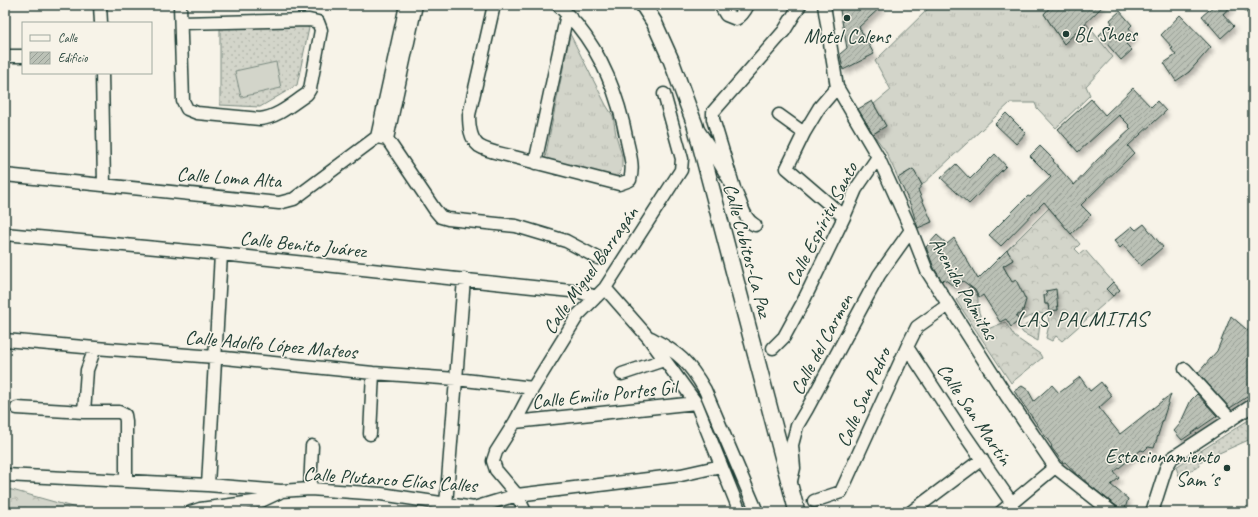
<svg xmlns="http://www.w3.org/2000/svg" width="1258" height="517" font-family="Caveat,sans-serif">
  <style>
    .grass { fill: url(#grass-tufts); stroke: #79897f }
    .forest { fill: url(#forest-crowns); stroke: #79897f; fill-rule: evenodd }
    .garden { fill: url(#garden-dots); stroke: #79897f }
    .pitch { fill: #d3d5ca; stroke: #79897f }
    .building { fill: url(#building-hatch); stroke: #1f3d34; filter: url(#shadow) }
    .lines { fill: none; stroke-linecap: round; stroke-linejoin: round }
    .minor-casing { stroke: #1f3d34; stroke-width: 15 }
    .major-casing { stroke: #1f3d34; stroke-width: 18 }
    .minor { stroke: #f7f3e8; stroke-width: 12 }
    .major { stroke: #f7f3e8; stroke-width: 15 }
    .poi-dot { fill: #1f3d34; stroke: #f7f3e8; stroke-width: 1.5 }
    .labels { text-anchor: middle; stroke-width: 3; stroke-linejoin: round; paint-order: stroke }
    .poi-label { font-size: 20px; fill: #1f3d34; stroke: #f7f3e8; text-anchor: start }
    .street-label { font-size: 20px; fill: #1f3d34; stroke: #f7f3e8 }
    .quarter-label { font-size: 22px; letter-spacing: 1px; fill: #1f3d34; stroke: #f7f3e8 }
  </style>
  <defs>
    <pattern id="grass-tufts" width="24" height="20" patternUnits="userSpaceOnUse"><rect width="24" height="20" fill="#d3d5ca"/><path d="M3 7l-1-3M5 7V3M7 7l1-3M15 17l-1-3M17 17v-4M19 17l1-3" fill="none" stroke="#b5b8ae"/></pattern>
    <pattern id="forest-crowns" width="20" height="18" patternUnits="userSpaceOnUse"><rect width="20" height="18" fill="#d3d5ca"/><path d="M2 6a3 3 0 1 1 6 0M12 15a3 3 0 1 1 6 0" fill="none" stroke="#b5b8ae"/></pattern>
    <pattern id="garden-dots" width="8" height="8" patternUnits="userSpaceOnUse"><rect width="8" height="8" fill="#d3d5ca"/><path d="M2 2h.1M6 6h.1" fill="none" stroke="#b5b8ae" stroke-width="1.8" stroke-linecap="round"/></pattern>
    <pattern id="building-hatch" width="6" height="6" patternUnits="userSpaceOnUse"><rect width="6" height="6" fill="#bbc1b6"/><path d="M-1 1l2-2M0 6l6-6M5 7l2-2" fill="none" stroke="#979e95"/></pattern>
    <filter id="shadow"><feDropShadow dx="2.5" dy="4.5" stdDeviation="2" flood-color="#0004"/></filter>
  </defs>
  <rect width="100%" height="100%" fill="#f7f3e8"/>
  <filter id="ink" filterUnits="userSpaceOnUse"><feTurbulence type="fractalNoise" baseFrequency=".025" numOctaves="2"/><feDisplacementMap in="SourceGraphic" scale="8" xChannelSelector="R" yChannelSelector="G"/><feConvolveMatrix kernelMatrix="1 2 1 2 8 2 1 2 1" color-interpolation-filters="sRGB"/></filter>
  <g filter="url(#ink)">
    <!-- grass -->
    <path class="grass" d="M932,5H1052L1044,14L1064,44L1086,23L1113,57L1086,86L1090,95L1056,128L1037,108L1035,103H1010L922,185L913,169L898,178L885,150L873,134L886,126L874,104L891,90L875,61Z
      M570,34L606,105L613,116L616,135L622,156V167L620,174L614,179L545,158Z"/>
    <!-- forest -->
    <path class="forest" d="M1049,208L1080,244L1075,249L1080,254L1085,250L1113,282L1107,289L1113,296L1062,341L1056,336L1052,341L1046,338L1049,325L1048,315L1039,313L1019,321L1016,316L1023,311L1024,304L1008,284L1010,278L1003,266L1013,260L1007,250ZM1055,290L1058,310L1049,311L1048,304H1045L1044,296L1047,295L1046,291Z
      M970,286C983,297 975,303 980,315C981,320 985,325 988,329L1005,322L1015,337L1040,354L1042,358L1011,383L956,300Z
      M5,489L12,490L90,512H5Z"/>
    <!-- garden -->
    <path class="garden" d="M305,25L309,28L297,85L260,107L220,105V28Z
      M1034,320H1038L1040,323L1038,341L1023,333L1021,330L1024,326Z
      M1253,417V438L1199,462L1200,466L1179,476L1176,467Z"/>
    <!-- pitch -->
    <path class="pitch" d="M276,62L281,88L241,97L235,71Z"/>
    <!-- building -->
    <path class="building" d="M839,5H883L859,27L874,54L843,70L840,54L847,48Z
      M1052,5H1104L1064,44L1044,14Z
      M1215,5H1233L1223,14L1234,26L1221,38L1202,16Z
      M1120,11L1132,25L1129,28L1135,36L1126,44L1132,50L1121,60L1099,35L1112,23L1110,20Z
      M1180,15L1211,47L1189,72L1176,81L1164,63L1176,55L1171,49L1173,48L1161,35Z
      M1133,88L1151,107L1157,101L1166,111L1128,146L1134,153L1081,205L1091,215L1071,234L1044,202L1001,246L989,235L1028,196L1030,197L1051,177L1030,156L1040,146L1054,160L1053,161L1074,185L1097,160L1131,129L1129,127L1130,126L1119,115L1078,152L1058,129L1091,99L1105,115Z
      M872,101L886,126L873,134L858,109Z
      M1006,113L1026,133L1016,144L995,124Z
      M995,154L1006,166L969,204L941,178L956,164L970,179Z
      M913,169L922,185L918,190L932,222L918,228L911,206L898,178Z
      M1144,224L1163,247L1141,266L1123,245L1120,248L1114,241L1132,226L1136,230Z
      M937,235L947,244L954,238L978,279L1007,250L1013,260L1003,266L1012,282L1016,280L1026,300L1022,313L1016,316L1019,321L1011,327L1006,319L1000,322L983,295L979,298L975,290L963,281L956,288L944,279L942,281L934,268L926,247Z
      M1113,282L1120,290L1113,296L1106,289Z
      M1056,289L1058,310L1049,311L1048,304H1045L1044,295H1047L1046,291Z
      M1231,316L1253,335V393L1230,408L1198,373L1217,351Z
      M1080,377L1090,391L1101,382L1112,396L1099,408L1120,434L1171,394L1154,448L1148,447L1144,451L1141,450L1114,472L1119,478L1111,485L1128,499L1124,512L1088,484L1080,475L1078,476L1065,462L1063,463L1051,447L1052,446L1014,391L1022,386L1028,390L1034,401L1052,385L1059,393Z
      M1197,394L1217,416L1182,440L1174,431L1180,424L1191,400Z"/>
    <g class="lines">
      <defs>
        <path id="minor" d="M100,5L101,23
          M180,5L183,101L187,109L197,113L260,119C278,117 292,104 307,94L310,89L321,30L318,22L309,20L181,23
          M494,5L469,115C469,126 470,139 479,146C488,152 504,154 514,157C549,166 584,175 619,184L630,180C634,167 630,155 627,141C619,99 604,58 577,25C571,18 564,11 558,5
          M720,5L726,15L736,19C742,16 745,11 748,5
          M824,5L837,87L878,157L911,230L927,271L1006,395L1055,467L1112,512
          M5,56H23
          M102,73L104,185
          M837,87L819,108L804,133L787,168L844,217
          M779,115L804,133
          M698,130C714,153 729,176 740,202C743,210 746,221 755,225
          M377,137L406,5
          M387,139L416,5
          M535,163L567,14
          M5,175L279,203L294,199L377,137L387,139L435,210L441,217L448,219L516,226L566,241L598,258
          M734,188L713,119V112L784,31L800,5
          M5,234L221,254L580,292L596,297
          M605,288L648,337L696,403L740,512
          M651,338C679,353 689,362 705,390L757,512
          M5,340L95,348L215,357L373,373L456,379L533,388
          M907,347L960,428L1011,502
          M773,348L784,337L802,304L844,217L856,189L878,157
          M1185,369L1231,420
          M622,374L664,360
          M17,408L84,412H119L125,415L126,421V481
          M84,412L87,370L95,348
          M515,422L696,403
          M370,434L373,373
          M5,475L208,485L281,491L310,489L381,494L474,508L517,495L681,475L721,466
          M208,485L221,254
          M790,485L794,468L792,445L797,426L807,409L879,275L911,230
          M310,489L312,446
          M814,501L841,492L907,347L917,327L948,305
          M446,505L464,279
          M191,512L200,509L261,501L280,492
          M525,512L517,495L496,470L493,461L496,452L515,422L533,388L578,315L605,288L681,170L682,159L664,94
          M911,512L982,459
          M1001,512L1055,467
          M1152,512L1166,468L1172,458L1253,405"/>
        <path id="major" d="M643,5L654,22L671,60L695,125L797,512
          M1252,5L1253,7"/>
      </defs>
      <!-- minor casing -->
      <use href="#minor" class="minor-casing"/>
      <!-- major casing -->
      <use href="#major" class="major-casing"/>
      <!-- minor -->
      <use href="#minor" class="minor"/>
      <!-- major -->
      <use href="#major" class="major"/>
    </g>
  </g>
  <!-- markers -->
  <g class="poi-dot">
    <circle cx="847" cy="18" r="4"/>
    <circle cx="1066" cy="34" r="4"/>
    <circle cx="1227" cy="468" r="4"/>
  </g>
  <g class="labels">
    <!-- poi labels -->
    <g class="poi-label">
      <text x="1074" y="41">BL Shoes</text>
      <text x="847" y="43" text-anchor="middle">Motel Calens</text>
      <text x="1219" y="463" text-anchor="end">Estacionamiento<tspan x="1219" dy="23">Sam´s</tspan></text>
    </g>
    <!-- street labels -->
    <g class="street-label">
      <text transform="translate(229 177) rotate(4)" y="7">Calle Loma Alta</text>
      <text transform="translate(821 224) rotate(-63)" y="7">Calle Espíritu Santo</text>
      <text transform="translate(303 244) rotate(6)" y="7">Calle Benito Juárez</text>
      <text transform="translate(748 250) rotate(75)" y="7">Calle Cubitos-La Paz</text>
      <text transform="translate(590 270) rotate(-55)" y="7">Calle Miguel Barragán</text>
      <text transform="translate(964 288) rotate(60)" y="7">Avenida Palmitas</text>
      <text transform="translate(271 344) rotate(5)" y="7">Calle Adolfo López Mateos</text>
      <text transform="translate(821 344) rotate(-62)" y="7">Calle del Carmen</text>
      <text transform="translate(604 394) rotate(-6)" y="7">Calle Emilio Portes Gil</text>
      <text transform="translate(863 397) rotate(-66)" y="7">Calle San Pedro</text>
      <text transform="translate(975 414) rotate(56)" y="7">Calle San Martín</text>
      <text transform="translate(390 479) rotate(4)" y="7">Calle Plutarco Elías Calles</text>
    </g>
    <!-- quarter labels -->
    <g class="quarter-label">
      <text x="1082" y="326">LAS PALMITAS</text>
    </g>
  </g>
  <!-- margin -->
  <rect width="1258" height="517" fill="none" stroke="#f7f3e8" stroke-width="20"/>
  <rect x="10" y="10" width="1238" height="497" fill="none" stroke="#1f3d34" stroke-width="1.5" filter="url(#ink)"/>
  <!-- legend -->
  <rect x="22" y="22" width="130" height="52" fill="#f7f3e8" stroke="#a1aaa0"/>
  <rect x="30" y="35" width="20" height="6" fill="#f7f3e8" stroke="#a1aaa0"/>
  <text x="58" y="42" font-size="12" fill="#1f3d34">Calle</text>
  <rect x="30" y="52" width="20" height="12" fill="url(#building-hatch)" stroke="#a1aaa0"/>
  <text x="58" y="62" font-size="12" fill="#1f3d34">Edificio</text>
</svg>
